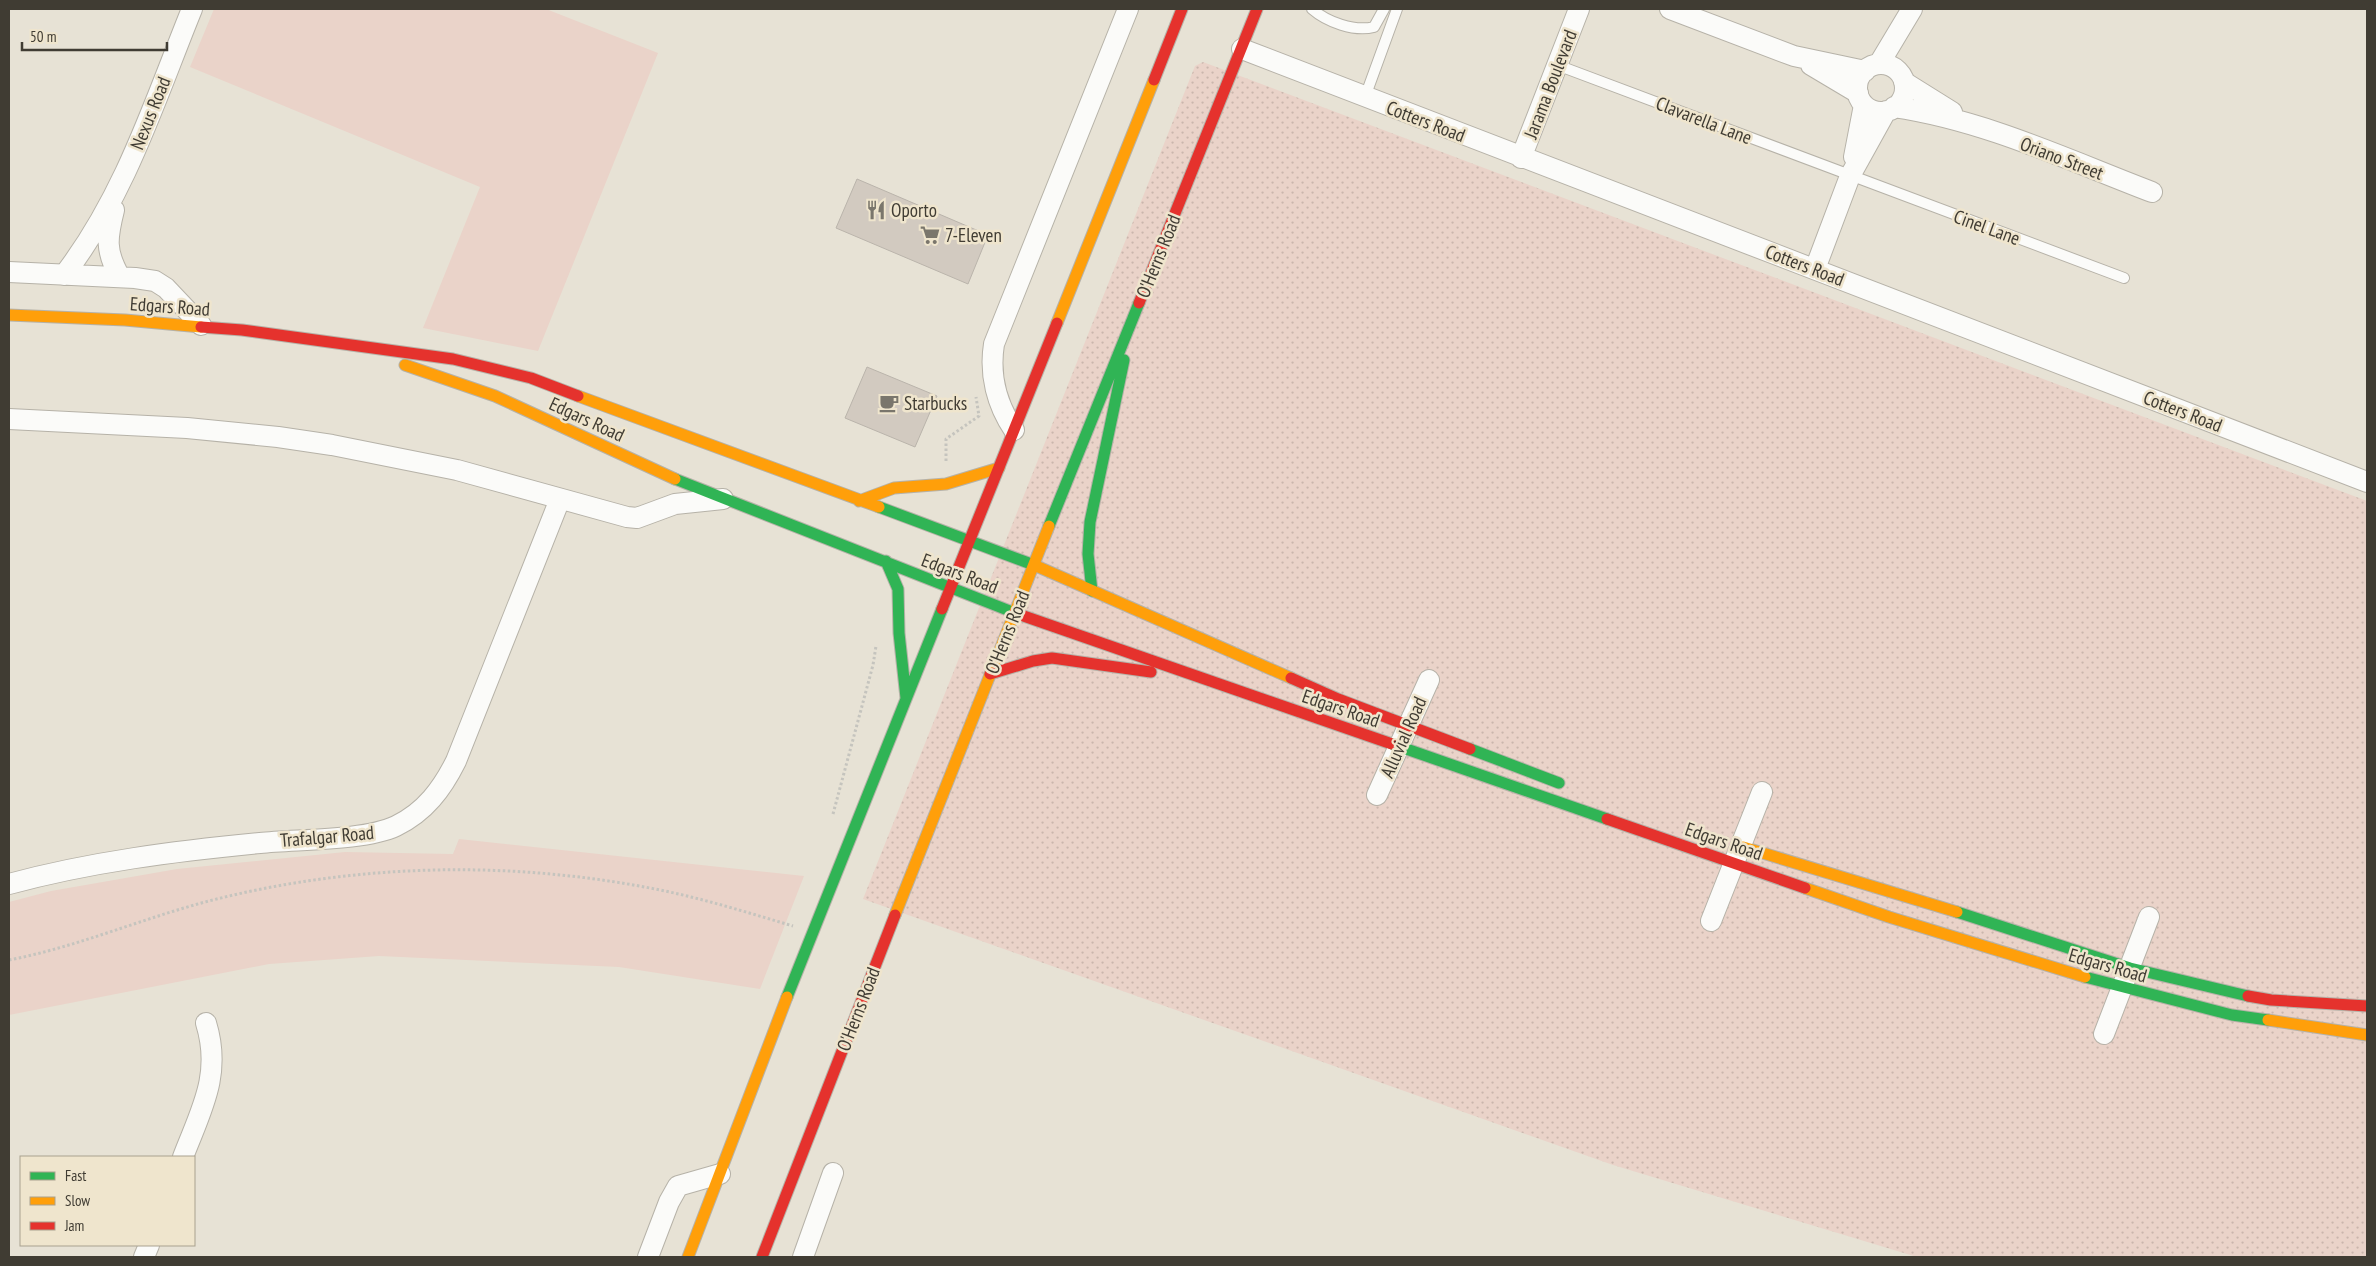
<svg xmlns="http://www.w3.org/2000/svg" width="2376" height="1266" font-family="'PT Sans Narrow',sans-serif">
  <style>
    .grass { fill: url(#grass-dots) }
    .park { fill: #ead3c9 }
    .building { fill: #d2cac0; stroke: #bab4ab }
    .lines { fill: none; stroke-linecap: round; stroke-linejoin: round }
    .lane-casing { stroke: #b6b2a8; stroke-width: 12 }
    .street-casing { stroke: #b6b2a8; stroke-width: 22 }
    .fast-casing { stroke: #b6b2a8; stroke-width: 13 }
    .slow-casing { stroke: #b6b2a8; stroke-width: 13 }
    .jam-casing { stroke: #b6b2a8; stroke-width: 13 }
    .path { stroke: #c5c4be; stroke-width: 3; stroke-dasharray: 2.5 2.5; stroke-linecap: butt }
    .lane { stroke: #fbfbf9; stroke-width: 10 }
    .street { stroke: #fbfbf9; stroke-width: 20 }
    .fast { stroke: #30b455; stroke-width: 11 }
    .slow { stroke: #ff9f0a; stroke-width: 11 }
    .jam { stroke: #e5322d; stroke-width: 11 }
    .labels { text-anchor: middle; stroke-width: 5; stroke-linejoin: round; paint-order: stroke }
    .street-label { font-size: 19px; fill: #403c33; stroke: #efe5cd }
    .poi-label { font-size: 19px; fill: #403c33; stroke: #efe5cd; text-anchor: start }
  </style>
  <defs>
    <pattern id="grass-dots" width="8" height="8" patternUnits="userSpaceOnUse" patternTransform="scale(1.25)"><rect width="8" height="8" fill="#ead3c9"/><path d="M2 2h.1M6 6h.1" fill="none" stroke="#cab6ad" stroke-width="1.8" stroke-linecap="round"/></pattern>
  </defs>
  <rect width="100%" height="100%" fill="#e7e2d5"/>
  <!-- grass -->
  <path class="grass" d="M1203,62L2367,501V1257H1917L1613,1165L863,899L1195,66Z"/>
  <!-- park -->
  <path class="park" d="M214,9H546L658,53L538,351L423,328L480,187L190,67Z
    M459,839L804,876L760,989L619,967L379,956L269,964L9,1015V902L51,891L177,869L345,852L453,854Z"/>
  <!-- building -->
  <path class="building" d="M857,179L988,235L968,284L836,228Z
    M867,367L937,396L915,447L845,418Z"/>
  <g class="lines">
    <defs>
      <path id="lane" d="M1312,9C1327,22 1354,32 1374,27L1384,9
        M1557,65L2124,278
        M1365,97L1397,9"/>
      <path id="street" d="M1670,9L1794,56L1865,71
        M1242,49L2367,482
        M1879,64L1912,9
        M1857 88a24 24 0 1 1 48 0a24 24 0 1 1-48 0Z
        M1811,65L1858,93
        M1904,82L1952,112
        M1894,107C1984,120 2068,160 2152,192
        M1854,157L1864,105
        M1521,158L1579,9
        M114,210C107,238 105,251 120,277
        M1815,269L1850,176L1886,111
        M9,272L135,278L155,281L166,288L201,325
        M64,275C125,196 155,100 192,9
        M9,419L187,428L278,437L332,445L457,470L627,517L637,518L675,504L723,499
        M1014,430C997,405 989,375 994,344L1128,9
        M1377,795L1429,680
        M9,884C90,862 176,851 260,843C297,839 364,841 396,826C425,812 442,789 456,761L560,499
        M1711,921L1762,792
        M2104,1034L2149,917
        M183,1157C201,1110 222,1075 206,1023
        M144,1257L149,1245
        M648,1257L669,1202L678,1186L720,1174
        M803,1257L833,1173"/>
      <path id="fast" d="M675,479L1015,613
        M879,507L1034,565
        M1049,526L1139,303
        M886,561L898,589L899,633L906,698
        M1092,591L1088,554L1090,522L1124,360
        M1392,744L1607,819
        M1470,749L1559,783
        M1957,912L2130,968L2248,996
        M2085,977L2232,1015L2268,1020
        M787,997L942,609"/>
      <path id="slow" d="M9,315L125,320L201,327
        M1057,323L1154,80
        M405,365L495,396L675,479
        M578,396L879,507
        M859,501L894,488L946,484L999,468
        M1034,565L1291,678
        M1743,847L1957,912
        M1805,888L1889,917L2085,977
        M895,915L1049,526
        M2268,1020L2367,1035
        M688,1257L787,997"/>
      <path id="jam" d="M1154,80L1182,9
        M1139,303L1257,9
        M201,327L242,330L453,359L531,378L578,396
        M942,609L1057,323
        M1015,613L1392,744
        M990,674L1033,661L1052,658L1151,672
        M1291,678L1338,699L1470,749
        M1607,819L1805,888
        M2248,996L2271,1000L2367,1006
        M762,1257L895,915"/>
    </defs>
    <!-- lane casing -->
    <use href="#lane" class="lane-casing"/>
    <!-- street casing -->
    <use href="#street" class="street-casing"/>
    <!-- fast casing -->
    <use href="#fast" class="fast-casing"/>
    <!-- slow casing -->
    <use href="#slow" class="slow-casing"/>
    <!-- jam casing -->
    <use href="#jam" class="jam-casing"/>
    <!-- path -->
    <path class="path" d="M946,461V439L979,416L976,397
      M833,814L873,665L876,646
      M9,960C82,946 152,914 225,897C367,863 517,861 660,890C705,899 749,913 793,926"/>
    <!-- lane -->
    <use href="#lane" class="lane"/>
    <!-- street -->
    <use href="#street" class="street"/>
    <!-- fast -->
    <use href="#fast" class="fast"/>
    <!-- slow -->
    <use href="#slow" class="slow"/>
    <!-- jam -->
    <use href="#jam" class="jam"/>
  </g>
  <!-- icons -->
  <defs>
    <symbol id="restaurant-bare" viewBox="-9 -9 18 18"><path d="M-5-6h1v4h1v-4h1v4h1v-4h1v5L-1.5 .5V6h-2V.5L-5-1ZM5-6V6H3V1.5H1.5Q1.5-4 5-6Z" fill="#7a766c" stroke="#efe5cd" stroke-width="2.5" paint-order="stroke"/></symbol>
    <symbol id="supermarket-bare" viewBox="-9 -9 18 18"><path d="M-6-5.5h2.5l.6 2H6L4.5 2H-2.5L-4.4-4H-6ZM-1.5 3.2a1.3 1.3 0 1 0 .1 0ZM3 3.2a1.3 1.3 0 1 0 .1 0Z" fill="#7a766c" stroke="#efe5cd" stroke-width="2.5" paint-order="stroke"/></symbol>
    <symbol id="cafe-bare" viewBox="-9 -9 18 18"><path d="M-5.5-4.5H6V0H3Q3 3.5 0 3.5H-2.5Q-5.5 3.5-5.5 0ZM3-3.2v2h1.7v-2ZM-6 4.5H4V6H-6Z" fill="#7a766c" stroke="#efe5cd" stroke-width="2.5" paint-order="stroke"/></symbol>
  </defs>
  <g fill-rule="evenodd">
    <use href="#restaurant-bare" x="862" y="196" width="28" height="28"/>
    <use href="#supermarket-bare" x="916" y="221" width="28" height="28"/>
    <use href="#cafe-bare" x="875" y="389" width="28" height="28"/>
  </g>
  <g class="labels">
    <!-- street labels -->
    <g class="street-label">
      <text transform="translate(1550 84) rotate(-69)" y="7">Jarama Boulevard</text>
      <text transform="translate(150 113) rotate(-68)" y="7">Nexus Road</text>
      <text transform="translate(1704 120) rotate(21)" y="7">Clavarella Lane</text>
      <text transform="translate(1426 121) rotate(21)" y="7">Cotters Road</text>
      <text transform="translate(2062 158) rotate(21)" y="7">Oriano Street</text>
      <text transform="translate(1987 227) rotate(20)" y="7">Cinel Lane</text>
      <text transform="translate(1158 256) rotate(-68)" y="7">O'Herns Road</text>
      <text transform="translate(1805 265) rotate(21)" y="7">Cotters Road</text>
      <text transform="translate(170 306) rotate(4)" y="7">Edgars Road</text>
      <text transform="translate(2183 411) rotate(21)" y="7">Cotters Road</text>
      <text transform="translate(587 419) rotate(25)" y="7">Edgars Road</text>
      <text transform="translate(960 573) rotate(21)" y="7">Edgars Road</text>
      <text transform="translate(1007 632) rotate(-68)" y="7">O'Herns Road</text>
      <text transform="translate(1341 708) rotate(19)" y="7">Edgars Road</text>
      <text transform="translate(1403 737) rotate(-66)" y="7">Alluvial Road</text>
      <text transform="translate(327 836) rotate(-5)" y="7">Trafalgar Road</text>
      <text transform="translate(1724 841) rotate(19)" y="7">Edgars Road</text>
      <text transform="translate(2108 965) rotate(16)" y="7">Edgars Road</text>
      <text transform="translate(858 1009) rotate(-69)" y="7">O'Herns Road</text>
    </g>
    <!-- poi labels -->
    <g class="poi-label">
      <text x="891" y="217">Oporto</text>
      <text x="945" y="242">7-Eleven</text>
      <text x="904" y="410">Starbucks</text>
    </g>
  </g>
  <!-- border -->
  <rect width="2376" height="1266" fill="none" stroke="#403c33" stroke-width="20"/>
  <!-- legend -->
  <rect x="20" y="1156" width="175" height="90" fill="#efe5cd" stroke="#a9a18f"/>
  <rect x="30" y="1172" width="25" height="8" fill="#30b455" stroke="#a9a18f"/>
  <text x="65" y="1181" font-size="15" fill="#403c33">Fast</text>
  <rect x="30" y="1197" width="25" height="8" fill="#ff9f0a" stroke="#a9a18f"/>
  <text x="65" y="1206" font-size="15" fill="#403c33">Slow</text>
  <rect x="30" y="1222" width="25" height="8" fill="#e5322d" stroke="#a9a18f"/>
  <text x="65" y="1231" font-size="15" fill="#403c33">Jam</text>
  <!-- scale -->
  <path d="M22 42v8h145v-8" fill="none" stroke="#403c33" stroke-width="2.5"/>
  <text x="30" y="42" font-size="15" fill="#403c33" stroke="#efe5cd" stroke-width="4" paint-order="stroke">50 m</text>
</svg>
